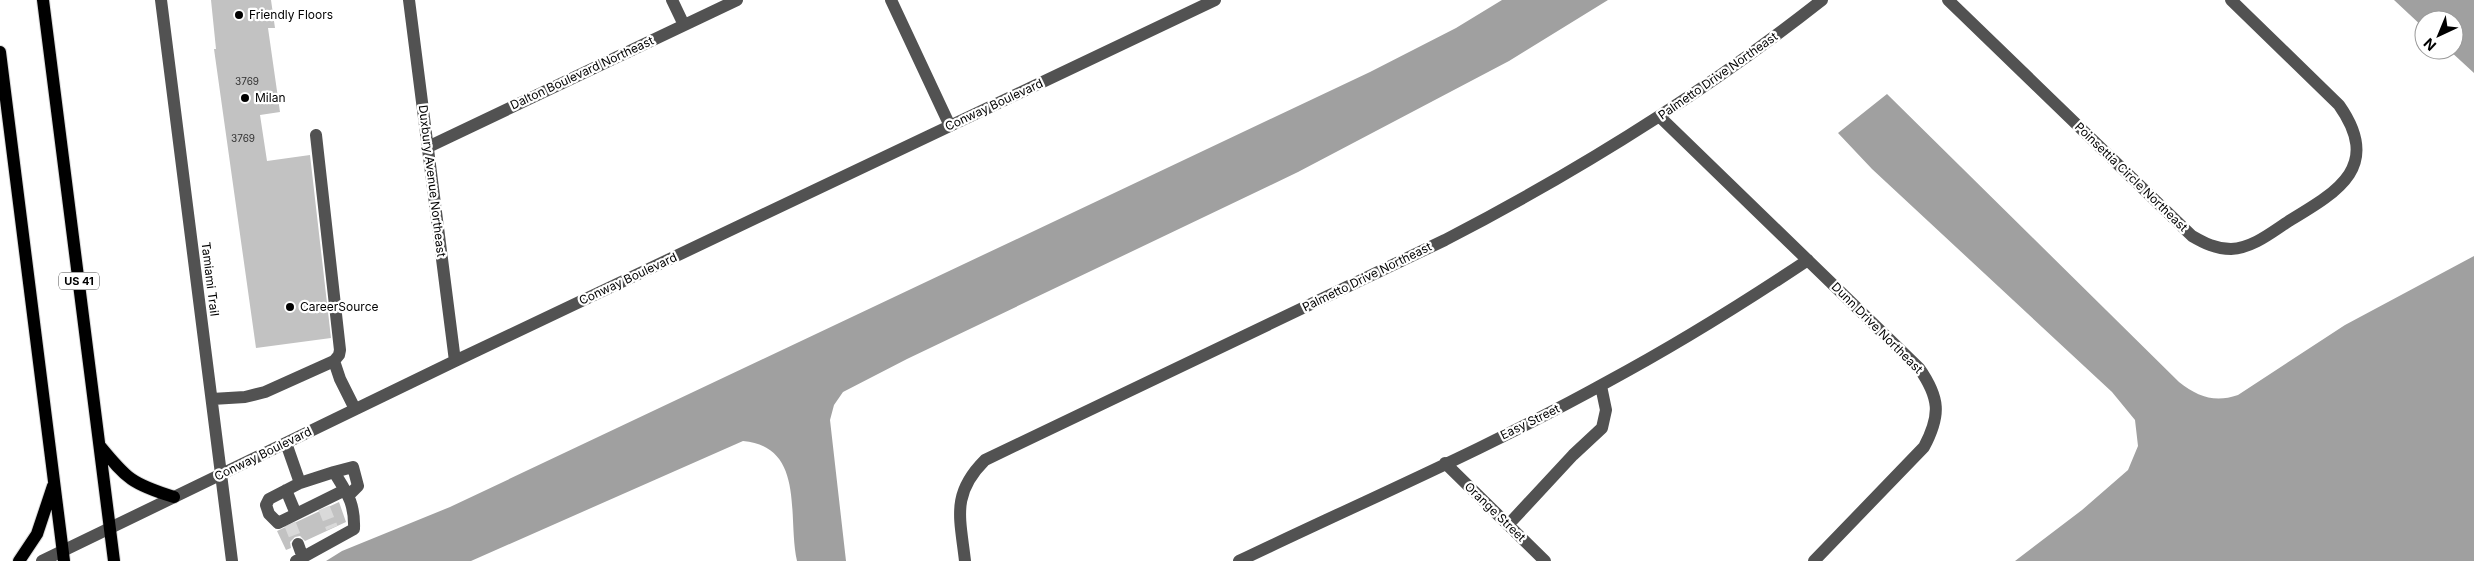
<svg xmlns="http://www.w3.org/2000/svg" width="2474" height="561" font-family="Inter,sans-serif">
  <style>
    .water { fill: #a0a0a0 }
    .building { fill: #c2c2c2 }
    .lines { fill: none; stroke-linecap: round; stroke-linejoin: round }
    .minor-tunnel { stroke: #d9d9d9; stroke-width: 12; stroke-dasharray: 12 6; stroke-linecap: butt }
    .major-casing { stroke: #dbdbdb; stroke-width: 14 }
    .minor { stroke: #525252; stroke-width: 12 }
    .major { stroke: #000; stroke-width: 12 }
    .poi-dot { fill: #000; stroke: #fff; stroke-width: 2 }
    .labels { text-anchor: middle; stroke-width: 4.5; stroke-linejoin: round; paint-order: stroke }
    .number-label { font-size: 10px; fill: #303030 }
    .shield { fill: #fff; stroke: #4c4c4c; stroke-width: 1 }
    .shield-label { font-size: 11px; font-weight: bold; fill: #000 }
    .poi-label { font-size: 12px; fill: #000; stroke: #fff; text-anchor: start }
    .street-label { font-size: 12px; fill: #000; stroke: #fff }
  </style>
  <rect width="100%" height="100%" fill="#fff"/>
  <!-- water -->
  <path class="water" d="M1502,0H1608L1509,61L1298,172L907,359L843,392L834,405L830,420L846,561H797C787,517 806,447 743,441L471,561H326L342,551L450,507L1370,72L1456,28Z
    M2394,0H2474V73L2449,50H2454V20H2424V28Z
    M1887,94L2179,382C2198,397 2215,403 2238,395L2345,325L2474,256V561H2015L2082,510L2128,470L2138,446L2135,420L2112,392L1872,169L1838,133Z"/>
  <!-- building -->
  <path class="building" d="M211,0H271L275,28H268L280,112L260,115L267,161L310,155L331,338L256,348L214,49H216Z
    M339,502L346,522L305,541L300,536L295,537L290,542L291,548L286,550L277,531Z"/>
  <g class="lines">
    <!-- minor-tunnel -->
    <path class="minor-tunnel" d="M324,508L332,528
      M290,524L298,544"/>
    <defs>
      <path id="major" d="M43,0L114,561
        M0,52L64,561
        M100,446C127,479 132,484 174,497
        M19,561L37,534L53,486"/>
    </defs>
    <!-- major casing -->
    <use href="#major" class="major-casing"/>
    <!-- minor -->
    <path class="minor" d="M161,0L232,561
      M409,0L455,361
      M672,0L684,25
      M891,0L950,126
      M1948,0L2192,236C2204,243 2216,249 2231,249C2253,248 2272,232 2289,221C2339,191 2382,166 2339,105L2231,0
      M1660,117L1919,368C1940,398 1941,415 1924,447L1814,561
      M316,135L340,350L339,355L334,361
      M428,147L737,0
      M212,399L245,397L265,392L334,361L340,379L355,409
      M286,443L300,483L334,472C347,493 355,503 354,529L296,561
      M1445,463L1545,561
      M334,472L353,467L358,486L349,495
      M300,483L269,499L266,505L269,514L278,523L345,490
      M286,490L296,514
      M1508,525L1573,455L1602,428L1606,410L1601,386
      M298,544L303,558
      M42,561L455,361L1215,0
      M965,561C960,517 951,494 985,460L1445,240C1578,171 1704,93 1822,0
      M1239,561C1362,502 1488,448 1607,382C1676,345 1742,304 1808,260"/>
    <!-- major -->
    <use href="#major" class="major"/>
  </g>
  <!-- markers -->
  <g class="poi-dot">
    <circle cx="239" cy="15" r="5"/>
    <circle cx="245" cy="98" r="5"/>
    <circle cx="290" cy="307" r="5"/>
  </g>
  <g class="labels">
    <!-- number labels -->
    <g class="number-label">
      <text x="247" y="85">3769</text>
      <text x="243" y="142">3769</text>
    </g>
    <!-- shield labels -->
    <rect class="shield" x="59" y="272.5" width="40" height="17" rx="4"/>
    <g class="shield-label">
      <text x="79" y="285">US 41</text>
    </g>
    <!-- poi labels -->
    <g class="poi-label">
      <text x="249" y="19">Friendly Floors</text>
      <text x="255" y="102">Milan</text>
      <text x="300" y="311">CareerSource</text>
    </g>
    <!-- street labels -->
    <g class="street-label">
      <text transform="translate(582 73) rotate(-25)" y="4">Dalton Boulevard Northeast</text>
      <text transform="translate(1718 76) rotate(-35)" y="4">Palmetto Drive Northeast</text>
      <text transform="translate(994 105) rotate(-25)" y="4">Conway Boulevard</text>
      <text transform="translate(2131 177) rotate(44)" y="4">Poinsettia Circle Northeast</text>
      <text transform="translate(432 181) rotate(83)" y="4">Duxbury Avenue Northeast</text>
      <text transform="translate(1367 277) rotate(-26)" y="4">Palmetto Drive Northeast</text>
      <text transform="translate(210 279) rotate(83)" y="4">Tamiami Trail</text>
      <text transform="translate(628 279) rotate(-25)" y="4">Conway Boulevard</text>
      <text transform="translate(1877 328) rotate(45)" y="4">Dunn Drive Northeast</text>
      <text transform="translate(1530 422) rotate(-26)" y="4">Easy Street</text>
      <text transform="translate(263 454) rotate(-26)" y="4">Conway Boulevard</text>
      <text transform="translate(1495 512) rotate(44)" y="4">Orange Street</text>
    </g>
  </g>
  <!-- north arrow -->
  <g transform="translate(2439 35) rotate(224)"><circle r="24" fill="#ffffff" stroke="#999999"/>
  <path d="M0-4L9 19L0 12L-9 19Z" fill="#000000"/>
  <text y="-8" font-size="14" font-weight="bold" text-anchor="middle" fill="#000000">N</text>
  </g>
</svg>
